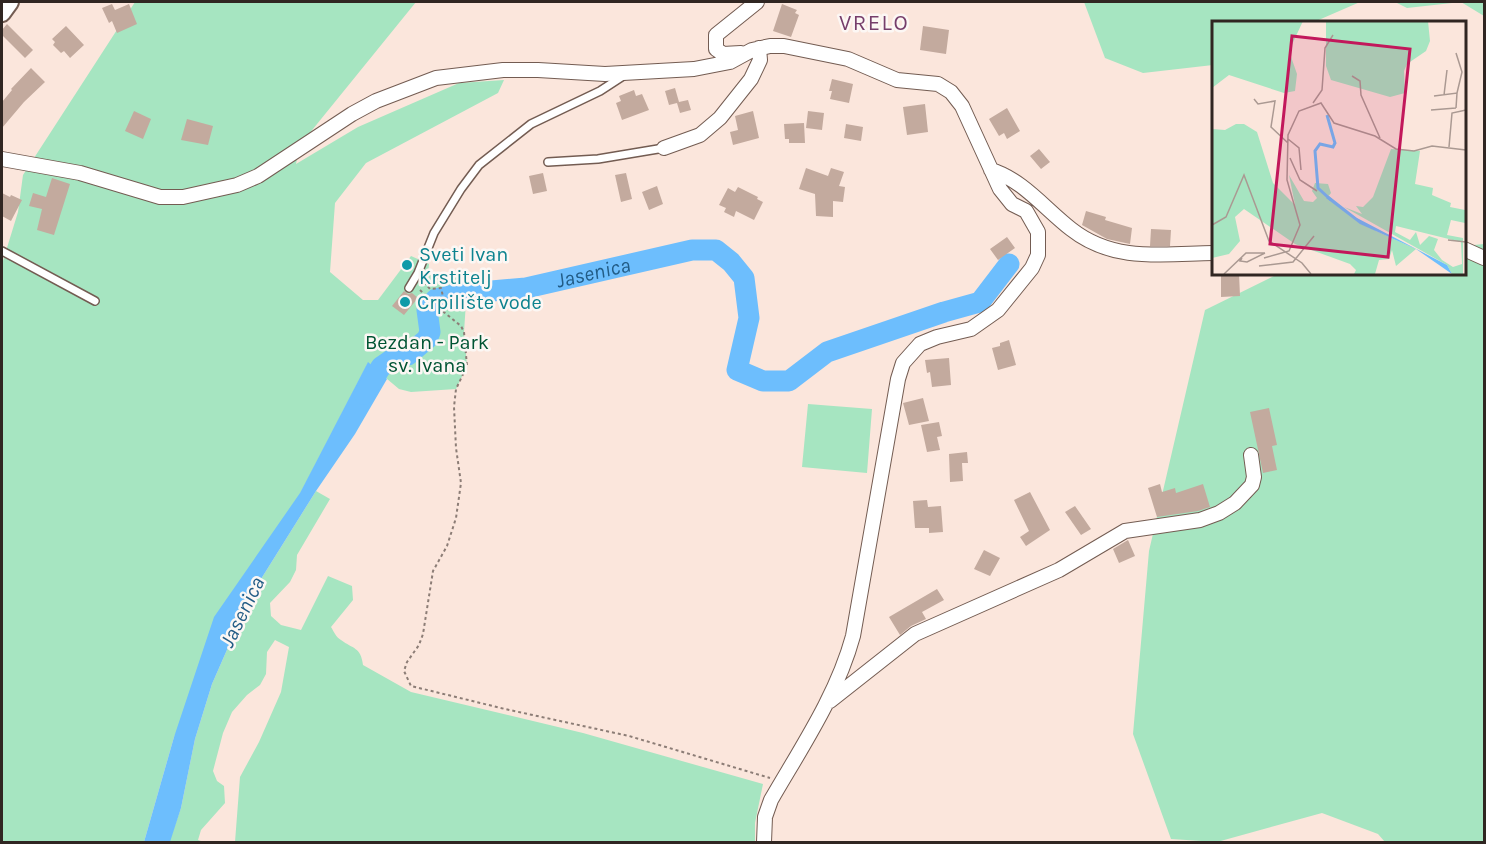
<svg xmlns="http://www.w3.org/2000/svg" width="1486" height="844" font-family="Karla,sans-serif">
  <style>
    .green { fill: #a6e5c1 }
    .water { fill: #6dbefd }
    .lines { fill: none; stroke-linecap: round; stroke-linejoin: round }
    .river { stroke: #6dbefd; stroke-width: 21 }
    .building { fill: #c3aa9e }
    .service-casing { stroke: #735c52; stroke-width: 10 }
    .minor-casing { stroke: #735c52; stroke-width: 16 }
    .tertiary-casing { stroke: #735c52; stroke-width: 20 }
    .path { stroke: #8c7d76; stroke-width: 2; stroke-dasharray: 3 3; stroke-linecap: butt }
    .service { stroke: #fff; stroke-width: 7 }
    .minor { stroke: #fff; stroke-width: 14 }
    .tertiary { stroke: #fff; stroke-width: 16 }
    .culture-dot { fill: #0f9aa8; stroke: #fcf7f4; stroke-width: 2 }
    .labels { text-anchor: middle; stroke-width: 5; stroke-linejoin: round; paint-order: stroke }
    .culture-label { font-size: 20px; fill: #0d838f; stroke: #fcf7f4; text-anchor: start }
    .park-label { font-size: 20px; fill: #005433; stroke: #fcf7f4 }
    .water-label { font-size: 21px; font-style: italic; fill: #225c86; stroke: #fcf7f4 }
    .quarter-label { font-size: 22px; letter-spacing: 1.5px; fill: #763e6b; stroke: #fcf7f4 }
    .inset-river { fill: none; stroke: #6dbefd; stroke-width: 3 }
    .inset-road { fill: none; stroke: #aa9992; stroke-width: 1.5 }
    .view { fill: #c2185b; fill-opacity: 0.15; stroke: #c2185b; stroke-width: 3 }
    .inset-edge { fill: none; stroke: #302622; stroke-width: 3 }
  </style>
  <rect width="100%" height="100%" fill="#fbe6dc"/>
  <!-- green -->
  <path class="green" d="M135,2H416L300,145L296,164L358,127L459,83L504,80L498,93L366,163L335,203L330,272L363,300H378L411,256L429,264L428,274L432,276L468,272L464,332L467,366L456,389L411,392L399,389L368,363L174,737L144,842H2V264L18,212L23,175Z
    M1084,2H1360L1314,22H1213V65L1143,73L1105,58Z
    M1395,2H1484V16L1461,2L1407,8Z
    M1484,244V842H1385L1378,834L1322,813L1217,842L1171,839L1133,734L1149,551L1205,310L1280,273H1464V246Z
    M808,404L872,409L867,473L802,467Z
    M316,491L330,499L297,555L296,570L290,582L270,603L271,616L281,625L301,630L328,576L352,586L353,600L331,627C334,632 336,637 341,640C353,649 361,647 363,665L411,692L583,733L763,784L755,823V842H235L240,777L259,742L281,692L289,647L275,640L267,652L266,674L260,685L247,695L232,712L223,733L213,771L217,781L224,786L225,803L201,830L198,840L204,842H169L181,808L195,739L212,684L251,595Z"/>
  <!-- water -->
  <path class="water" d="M368,362L387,379L355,434L316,491L251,595L212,684L195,739L181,808L170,842H144L174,737L214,617L300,493Z"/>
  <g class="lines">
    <!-- river -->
    <path class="river" id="s1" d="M364,394L381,367L397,356L408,355L427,339L430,332L427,310L436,299L458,294L526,288L692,250H716L731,262L744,278L749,318L737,370L763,381H789L827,352L944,312L980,302L1009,264"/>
  </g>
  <!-- building -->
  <path class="building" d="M112,4L115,10L129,4L137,24L117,33L112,21L109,23L102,8Z
    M782,4L797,10L795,13L799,15L791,37L773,31Z
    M7,24L33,50L25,58L2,35V30Z
    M66,26L84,45L70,58L64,51L61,53L53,45L55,42L52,39Z
    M923,26L949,30L946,54L920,50Z
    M31,68L45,82L24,102L2,128V102L12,90L11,89Z
    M832,79L853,84L849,103L830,99L832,91H829Z
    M675,88L679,102L688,100L691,110L680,113L677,103L669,105L665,91Z
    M634,90L636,96L642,94L649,110L622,120L616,103L621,101L619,96Z
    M925,104L928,132L907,135L903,107Z
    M1007,108L1020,131L1007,139L1004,133L999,136L989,119Z
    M134,111L151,119L143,139L125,131Z
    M753,111L759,138L733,145L730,132L738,130L735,116Z
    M808,111L824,113L822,130L806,128Z
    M187,119L213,126L208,145L181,140Z
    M804,123L805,143H789V139H785L784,124Z
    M846,124L863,127L861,141L844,138Z
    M1039,149L1050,162L1041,169L1030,156Z
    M806,168L828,176L831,168L844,172L839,186L845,187L843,202L833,201V217L816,216L815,194L799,189Z
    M543,173L547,191L533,194L529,176Z
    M626,173L632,199L621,202L615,175Z
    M52,178L70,184L54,235L37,230L42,209L29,206L33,193L46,197Z
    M657,186L663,204L649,210L642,192Z
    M738,187L758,197L757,199L763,202L754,220L736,211L734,217L724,212L726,208L719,205L728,188L735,192Z
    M2,193L10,197L11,195L22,200L11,221L2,216Z
    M1086,211L1106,217L1105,220L1132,228L1130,244L1107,239L1082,225Z
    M1151,229L1171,230L1170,246H1150Z
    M1007,237L1015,248L998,260L990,249Z
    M1221,273H1239L1240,296L1221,297Z
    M404,291L408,294L412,293L418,298L404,315L392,306Z
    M1009,340L1016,365L998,370L992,348L1000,346V343Z
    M949,358L951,385L932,387L930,372L927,373L925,360Z
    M923,398L929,421L909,425L903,403Z
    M1269,408L1277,445L1272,446L1277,470L1263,473L1250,412Z
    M939,422L942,436L937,437L940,450L927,452L921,425Z
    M967,452L968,463H962L963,481L950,482L949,454Z
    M1160,484L1162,492L1175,488L1176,493L1203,484L1210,507L1198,511L1157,517L1148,488Z
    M1030,492L1050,530L1026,546L1020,537L1029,531L1014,500Z
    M927,500L928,507L941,506L943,532L929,533V528H915L913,501Z
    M1075,506L1091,529L1081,535L1065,512Z
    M1128,540L1135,556L1119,563L1113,549Z
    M984,550L1000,558L990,576L974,569Z
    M937,589L944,600L922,612L926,619L911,626L900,635L889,617Z"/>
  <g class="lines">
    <defs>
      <path id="service" d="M548,162L598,159L664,148
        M2,251L95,301
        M409,288L418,273L434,233L461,189L479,165L531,124L600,91L623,76"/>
      <path id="minor" d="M741,53L723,54L716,49V35L757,2
        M664,148L700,135L720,118L751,79L760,60L759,48
        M2,159L80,173L160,197H183L237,185L258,176L352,114L376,101L436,78L503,70H538L605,74L694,69L730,62L752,50L770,46H784L848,59L897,80L938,84L951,92L962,106L1000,189L1012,204L1026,211L1038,232V255L1032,268L998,310L971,329L937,337L920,344L903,363L898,379L853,636C837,695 801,748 771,800L765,817L764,842
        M991,170C1023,180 1045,209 1071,229C1114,263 1164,254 1213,253
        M1464,249L1484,258
        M830,701L915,634L1059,570L1125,531L1200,520L1219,513L1235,503L1252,485L1254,477L1251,455"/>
      <path id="tertiary" d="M2,13L10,2"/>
    </defs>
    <!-- service casing -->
    <use href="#service" class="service-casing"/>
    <!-- minor casing -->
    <use href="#minor" class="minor-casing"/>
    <!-- tertiary casing -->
    <use href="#tertiary" class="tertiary-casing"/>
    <!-- path -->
    <path class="path" d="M424,282L430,289L441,288L445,305L440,309L461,326L464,332L467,366L456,389L454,407L456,448L461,483L456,518L447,546L433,571L423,634L419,645L407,662L404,671L411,686L505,709L629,736L770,778
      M420,290L428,298"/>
    <!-- service -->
    <use href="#service" class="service"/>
    <!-- minor -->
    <use href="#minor" class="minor"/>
    <!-- tertiary -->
    <use href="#tertiary" class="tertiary"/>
  </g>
  <!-- markers -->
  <g class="culture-dot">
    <circle cx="407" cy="265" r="6"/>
    <circle cx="405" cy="302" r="6"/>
  </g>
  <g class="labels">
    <!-- culture labels -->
    <g class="culture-label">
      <text x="419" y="261">Sveti Ivan<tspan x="419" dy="23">Krstitelj</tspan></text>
      <text x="417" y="309">Crpilište vode</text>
    </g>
    <!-- park labels -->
    <g class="park-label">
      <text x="427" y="349">Bezdan - Park<tspan x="427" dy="23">sv. Ivana</tspan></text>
    </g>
    <!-- water labels -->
    <g class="water-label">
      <text dy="7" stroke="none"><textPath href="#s1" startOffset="291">Jasenica</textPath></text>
      <text transform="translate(242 612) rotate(-64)" y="7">Jasenica</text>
    </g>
    <!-- quarter labels -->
    <g class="quarter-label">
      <text x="874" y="30">VRELO</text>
    </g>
  </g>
  <!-- overview -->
  <g transform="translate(1212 21)">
    <rect width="254" height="254" fill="#fbe6dc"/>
    <path d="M0,0H91L77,30L85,53L83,70L72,72L17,54L0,67ZM114,0H216L218,20L214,30L195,43L192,50L193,72L178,76L119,59L114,45ZM24,103H32L45,111L61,162L83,184L77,154L92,180L101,181L105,177L100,170L103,162L116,163L119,172L115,177L164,210L204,228L184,245L180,229L177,238L167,239L163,253H142L144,249L138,243L83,223L32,188L23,196L28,220L17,233L0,237V108L13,109ZM179,128L208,130L203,163L221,167L220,174L239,182L238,186L253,189V202L239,199L235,214L251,217V253H240L235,244L132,186L150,193L144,185L151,186L161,176ZM184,205L249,221L250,243L241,246L230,239L222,229L226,218L217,215L208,224L204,211L198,219L183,211Z" fill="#a6e5c1" fill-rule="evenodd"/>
    <path d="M117,175L145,197L235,244L240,253L204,228L148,203L114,177Z" fill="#6dbefd"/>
    <path class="inset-river" d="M115,94L123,122L121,126L108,123L103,130L106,167L119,179"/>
    <path class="inset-road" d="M244,32L250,51L245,72M140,55L148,60L149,74L168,117M232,74L235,49M222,75L245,72L244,87M42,78L46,83L63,80L59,106L76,122M101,82L110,69L113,27L121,14M219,89L244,87M76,118L87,127L89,149M237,126L240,92L254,89M78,137L88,159L105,170M0,204L14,196L32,154L57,220L90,242L99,253M236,219L254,221M30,237L28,240L35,241L53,232M52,237L77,230L88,204L75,159L76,114L87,90L109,82L122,102L163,115L184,128L202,130L220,125L254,129M47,245L81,241L102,215M12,253L34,232H53"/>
    <path class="view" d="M80,15L198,28L176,236L58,223Z"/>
    <rect width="254" height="254" class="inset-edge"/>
  </g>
  <!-- border -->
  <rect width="1486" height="844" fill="none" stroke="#302622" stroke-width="6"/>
</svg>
